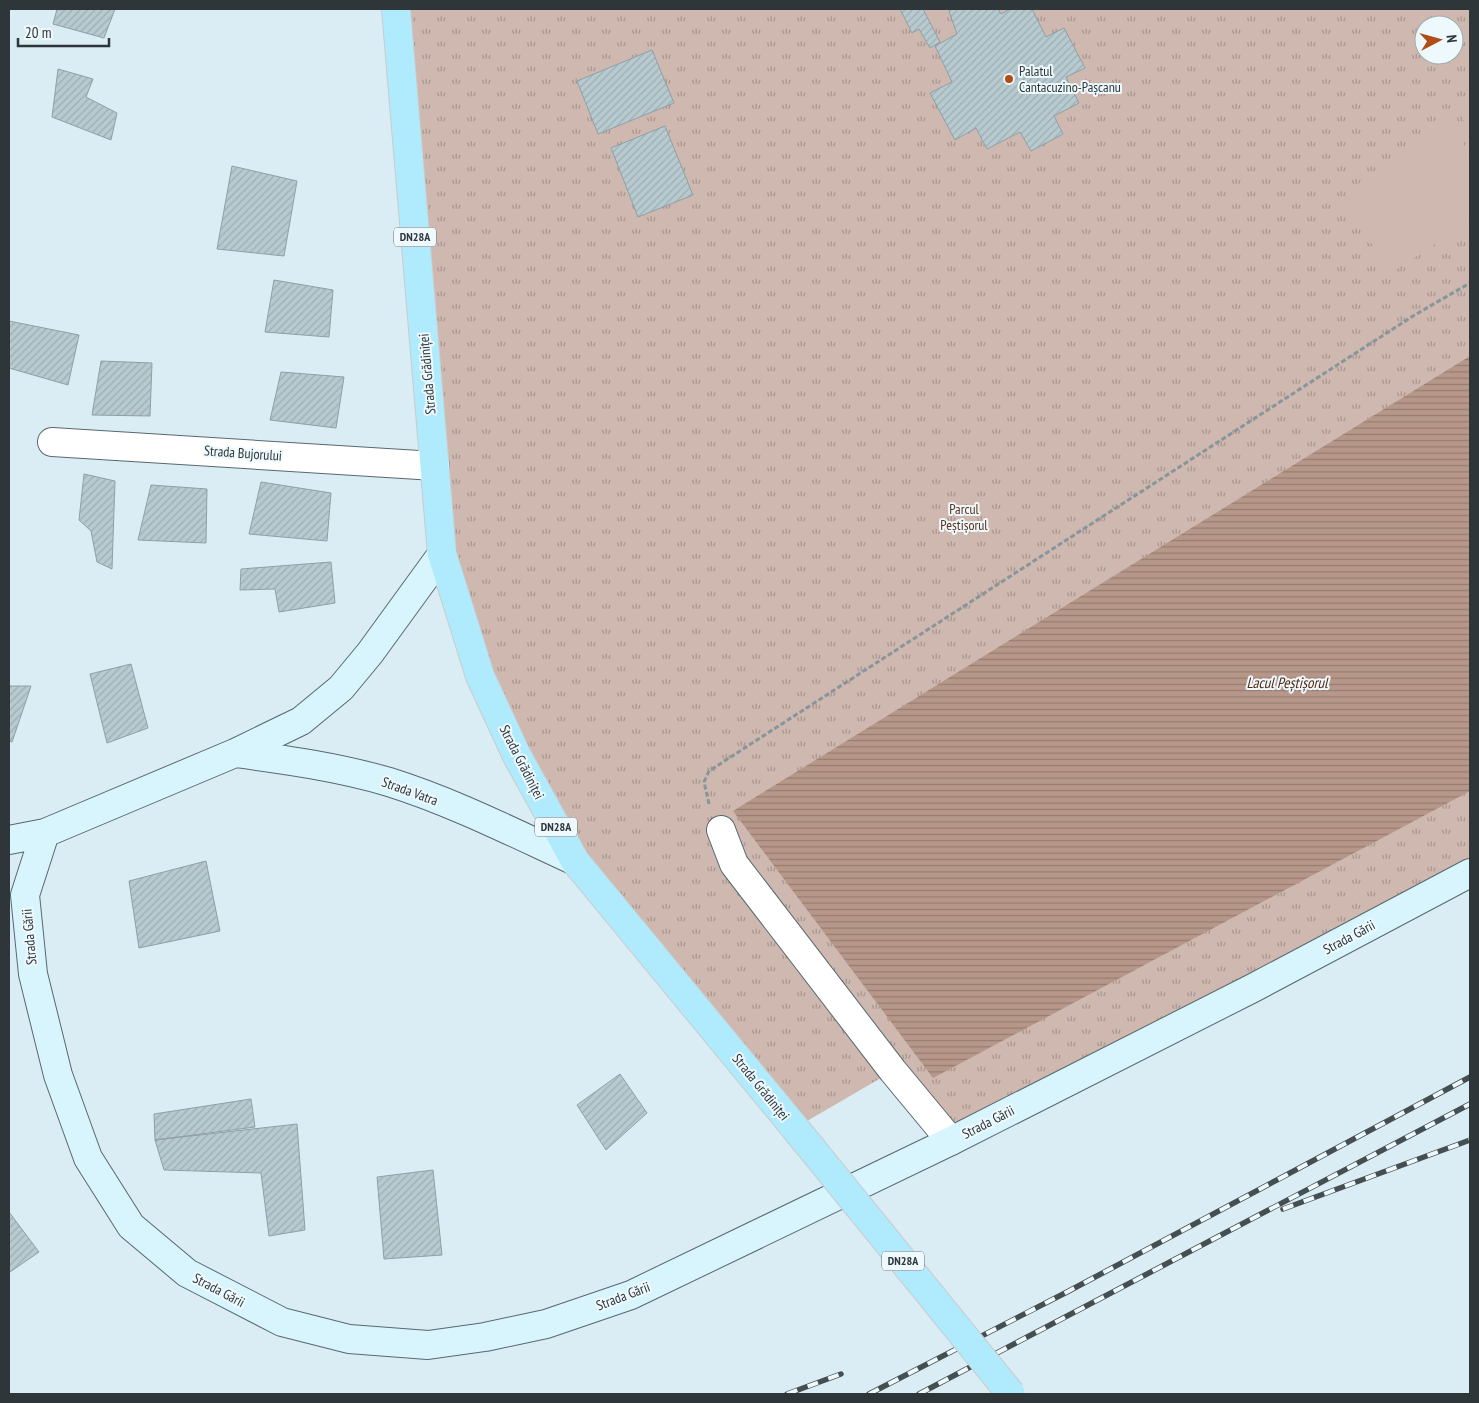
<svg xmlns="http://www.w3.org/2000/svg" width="1479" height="1403" font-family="'PT Sans Narrow',sans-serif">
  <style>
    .park { fill: url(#park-tufts); fill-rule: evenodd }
    .garden { fill: #ceb8af }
    .water { fill: url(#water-rules) }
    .building { fill: url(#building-hatch); stroke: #8ea0a6 }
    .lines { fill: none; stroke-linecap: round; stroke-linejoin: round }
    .street-casing { stroke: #57686e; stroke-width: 30 }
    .secondary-casing { stroke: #57686e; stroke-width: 30 }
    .primary-casing { stroke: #c9cbcc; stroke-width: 30 }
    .path { stroke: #88959a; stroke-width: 3; stroke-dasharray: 5 2.5; stroke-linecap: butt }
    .street { stroke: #fff; stroke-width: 28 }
    .secondary { stroke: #d8f5fe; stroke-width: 28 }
    .primary { stroke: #b0ebfd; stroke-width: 28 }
    .rail-casing { stroke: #454e51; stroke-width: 5.5 }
    .rail { stroke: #edf9fd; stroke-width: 4; stroke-dasharray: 11; stroke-linecap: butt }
    .primary-bridge-casing { stroke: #c9cbcc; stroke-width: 30; stroke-linecap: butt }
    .primary-bridge { stroke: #b0ebfd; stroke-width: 28 }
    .poi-dot { fill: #b14d17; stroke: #edf9fd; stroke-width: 2 }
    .labels { text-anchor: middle; stroke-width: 4; stroke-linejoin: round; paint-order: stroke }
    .shield { fill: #edf9fd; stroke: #687074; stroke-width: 1 }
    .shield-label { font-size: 12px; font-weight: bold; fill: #2f3639 }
    .poi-label { font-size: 14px; fill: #2f3639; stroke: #edf9fd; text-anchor: start }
    .street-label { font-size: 14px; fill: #2f3639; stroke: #edf9fd }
    .park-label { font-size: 14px; fill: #5d301b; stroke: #edf9fd }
    .water-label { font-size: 15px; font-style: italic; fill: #562a15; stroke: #edf9fd }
  </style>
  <defs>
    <pattern id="park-tufts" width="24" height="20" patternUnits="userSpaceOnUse" patternTransform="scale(1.25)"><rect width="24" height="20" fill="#ceb8af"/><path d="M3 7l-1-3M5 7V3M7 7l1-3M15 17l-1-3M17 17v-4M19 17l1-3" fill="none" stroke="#a8968f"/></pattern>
    <pattern id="water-rules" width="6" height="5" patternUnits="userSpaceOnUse" patternTransform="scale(1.25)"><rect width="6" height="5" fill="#b79789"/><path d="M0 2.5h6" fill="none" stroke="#957c71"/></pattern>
    <pattern id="building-hatch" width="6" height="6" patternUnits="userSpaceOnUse" patternTransform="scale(1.25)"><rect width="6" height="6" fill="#b7cad0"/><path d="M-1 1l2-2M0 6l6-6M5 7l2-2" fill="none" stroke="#9eaeb3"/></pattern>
  </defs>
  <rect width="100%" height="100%" fill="#daedf4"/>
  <!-- park -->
  <path class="park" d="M396,9H1470V873L951,1141L893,1071L795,1128L575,861L516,754L442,554ZM1424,25H1454V55H1424Z"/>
  <!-- garden -->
  <path class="garden" d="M1470,103V132L1458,110Z
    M1448,115L1470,156V221L1388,275L1345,194Z"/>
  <!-- water -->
  <path class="water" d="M1470,356V791L933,1078L733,811Z"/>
  <!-- building -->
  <path class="building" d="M57,9H115L104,38L53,24Z
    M900,9H923L940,42L930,48L919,29L912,33Z
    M953,9H998L1001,14L1010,9H1032L1046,37L1064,28L1085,68L1066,77L1079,103L1054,116L1063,134L1031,151L1020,132L987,149L976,128L955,140L930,93L952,82L935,46L957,34L949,11Z
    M652,50L674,103L598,134L577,81Z
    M58,69L93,79L86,97L117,113L111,140L52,117Z
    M665,126L693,195L638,217L611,148Z
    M232,166L297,181L284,256L217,249Z
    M274,280L333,290L329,337L265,332Z
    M9,321L79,335L68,385L9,368Z
    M101,361L152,363L150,416L92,415Z
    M281,372L344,377L336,428L270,420Z
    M84,474L115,481L112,569L97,562L91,531L79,520Z
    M261,482L331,493L327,541L249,534Z
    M151,485L207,489L206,543L138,540Z
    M331,562L335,603L279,612L275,589L240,590L241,569Z
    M131,664L148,728L107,743L90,674Z
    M9,686H31L12,742L9,741Z
    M206,861L220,931L139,948L129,881Z
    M620,1074L647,1113L606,1150L577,1105Z
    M251,1099L255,1127L155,1140L154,1114Z
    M297,1124L305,1230L269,1236L261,1173L164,1170L155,1140Z
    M433,1170L442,1255L384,1259L377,1177Z
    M9,1212L39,1252L10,1272L9,1271Z"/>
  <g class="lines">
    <defs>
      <path id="street" d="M52,442L435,466
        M721,830L734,864L893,1071L951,1141"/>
      <path id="secondary" d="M235,753C287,760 338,767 389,782C453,802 514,833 575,861
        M45,833L25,895L33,974L58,1075L88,1158L131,1226L187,1273L282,1322L349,1339L428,1345L485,1337L546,1324L631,1295L951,1141L1253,988L1470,873
        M9,840L45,833L235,753L301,721L341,688L370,653L442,554"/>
      <path id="primary" d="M396,9L442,554L480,676L516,754L575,861L795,1128"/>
    </defs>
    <!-- street casing -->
    <use href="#street" class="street-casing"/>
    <!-- secondary casing -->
    <use href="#secondary" class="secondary-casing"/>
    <!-- primary casing -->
    <use href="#primary" class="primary-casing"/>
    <!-- path -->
    <path class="path" d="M709,804L704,782L709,771L1413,316L1470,283"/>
    <!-- street -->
    <use href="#street" class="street"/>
    <!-- secondary -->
    <use href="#secondary" class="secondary"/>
    <!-- primary -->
    <use href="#primary" class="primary"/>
    <defs>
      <path id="rail" d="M1283,1209L1470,1140
        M787,1394L841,1374
        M869,1394L1067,1292L1470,1077
        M919,1394L1470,1104"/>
    </defs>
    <!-- rail casing -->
    <use href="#rail" class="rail-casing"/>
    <!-- rail -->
    <use href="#rail" class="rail"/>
    <defs>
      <path id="primary-bridge" d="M795,1128L1011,1394"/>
    </defs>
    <!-- primary-bridge casing -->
    <use href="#primary-bridge" class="primary-bridge-casing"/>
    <!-- primary-bridge -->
    <use href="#primary-bridge" class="primary-bridge"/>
  </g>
  <!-- markers -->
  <circle class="poi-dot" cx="1009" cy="79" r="5"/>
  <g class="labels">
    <!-- shield labels -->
    <g class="shield">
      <rect x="394" y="227.5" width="42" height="19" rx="4"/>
      <rect x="535" y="817.5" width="42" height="19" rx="4"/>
      <rect x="882" y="1251.5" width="42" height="19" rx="4"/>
    </g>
    <g class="shield-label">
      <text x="415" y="241">DN28A</text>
      <text x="556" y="831">DN28A</text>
      <text x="903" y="1265">DN28A</text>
    </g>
    <!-- poi labels -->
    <g class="poi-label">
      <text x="1019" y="76">Palatul<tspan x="1019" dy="16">Cantacuzino-Pașcanu</tspan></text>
    </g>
    <!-- street labels -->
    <g class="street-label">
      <text transform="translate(427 374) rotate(-95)" y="5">Strada Grădiniței</text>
      <text transform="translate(243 453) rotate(4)" y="5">Strada Bujorului</text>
      <text transform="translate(522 762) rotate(63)" y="5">Strada Grădiniței</text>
      <text transform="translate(410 791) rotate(20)" y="5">Strada Vatra</text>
      <text transform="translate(29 937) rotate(-95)" y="5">Strada Gării</text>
      <text transform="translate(1349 937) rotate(-28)" y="5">Strada Gării</text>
      <text transform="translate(761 1087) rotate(51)" y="5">Strada Grădiniței</text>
      <text transform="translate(988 1122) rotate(-27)" y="5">Strada Gării</text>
      <text transform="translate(219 1290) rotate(28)" y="5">Strada Gării</text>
      <text transform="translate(623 1296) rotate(-21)" y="5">Strada Gării</text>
    </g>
    <!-- park labels -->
    <g class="park-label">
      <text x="964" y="514">Parcul<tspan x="964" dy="16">Peștișorul</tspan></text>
    </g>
    <!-- water labels -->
    <g class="water-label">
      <text x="1287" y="688">Lacul Peștișorul</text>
    </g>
  </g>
  <!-- border -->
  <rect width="1479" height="1403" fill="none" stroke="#2f3639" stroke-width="20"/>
  <!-- north arrow -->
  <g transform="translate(1439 40) rotate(84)"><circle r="24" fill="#edf9fd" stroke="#a1abaf"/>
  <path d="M0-4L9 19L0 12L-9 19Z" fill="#b14d17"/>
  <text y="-8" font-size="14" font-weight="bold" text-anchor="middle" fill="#2f3639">N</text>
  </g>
  <!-- scale -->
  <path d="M18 38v8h91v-8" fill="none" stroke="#2f3639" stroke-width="2.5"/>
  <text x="25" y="38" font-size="15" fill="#2f3639" stroke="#edf9fd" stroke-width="4" paint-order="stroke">20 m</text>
</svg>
